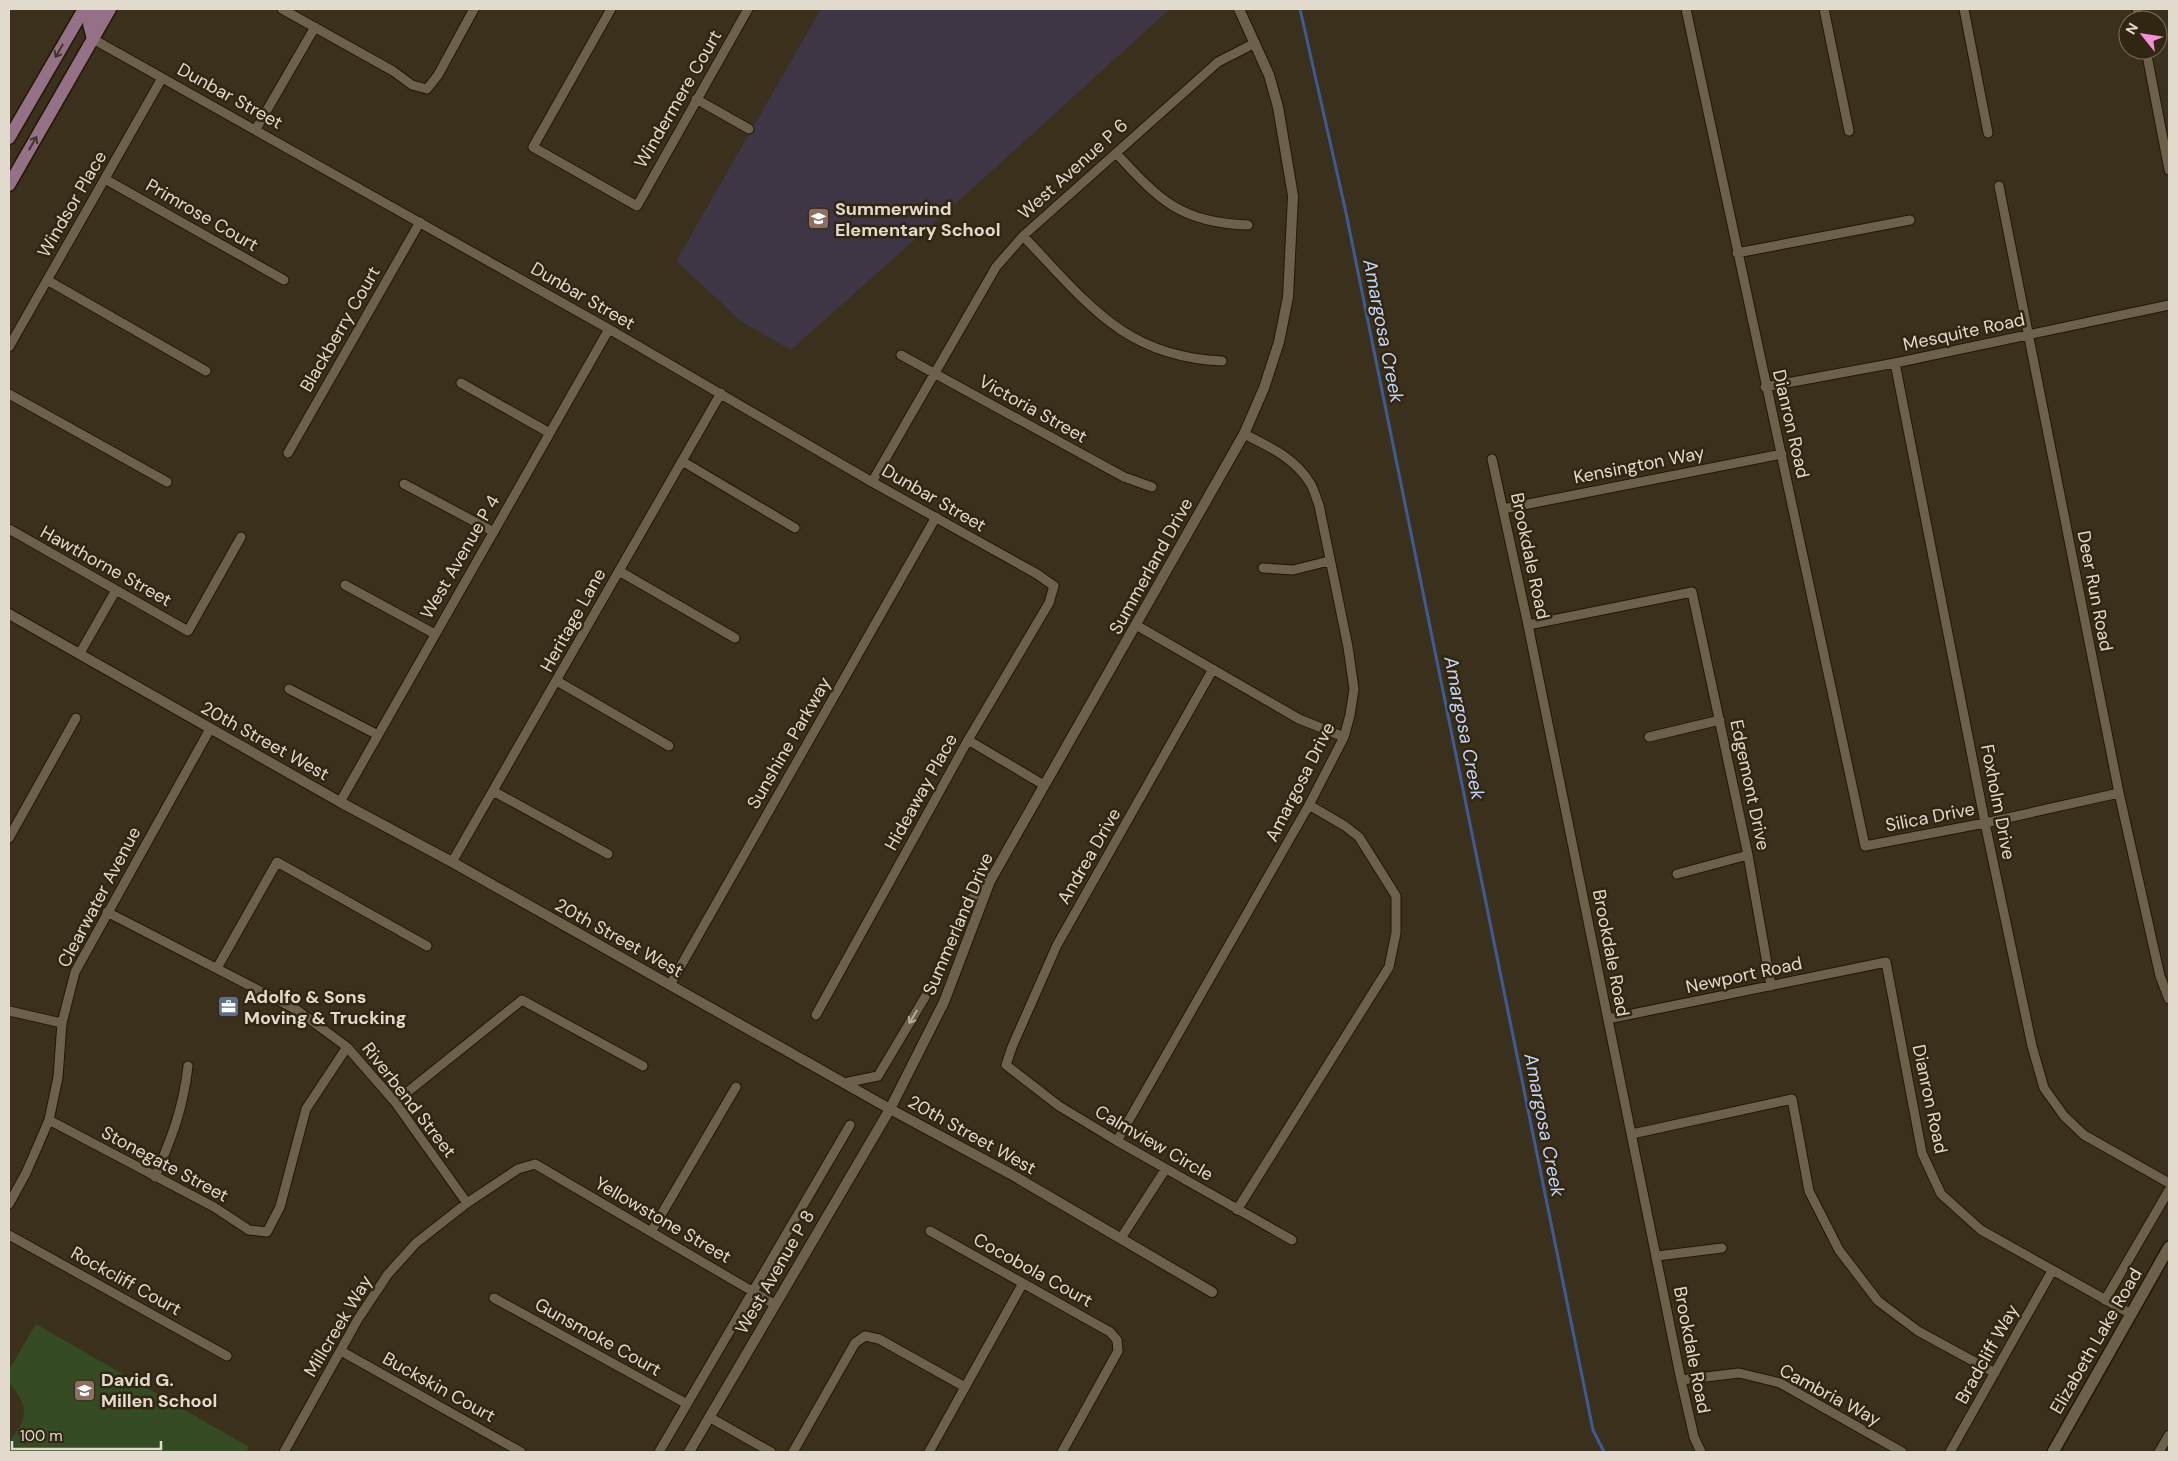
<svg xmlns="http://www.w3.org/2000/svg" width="2178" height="1461" font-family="'DM Sans',sans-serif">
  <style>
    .education { fill: #3e3545 }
    .pitch { fill: #354b24 }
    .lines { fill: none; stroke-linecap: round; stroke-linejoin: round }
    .stream { stroke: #3b5c98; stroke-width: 3 }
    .minor-casing { stroke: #221704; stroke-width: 11 }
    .tertiary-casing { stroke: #221704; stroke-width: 12 }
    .secondary-casing { stroke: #221704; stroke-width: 14 }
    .primary-casing { stroke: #221704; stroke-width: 15 }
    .minor { stroke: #6e614b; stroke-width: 9 }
    .tertiary { stroke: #6e614b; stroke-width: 10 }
    .secondary { stroke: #6e614b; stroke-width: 11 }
    .primary { stroke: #947187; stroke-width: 12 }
    .oneway { stroke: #453529 }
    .oneway2 { stroke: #b3aa99 }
    .labels { text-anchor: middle; stroke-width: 5; stroke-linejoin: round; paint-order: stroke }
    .street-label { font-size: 18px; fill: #e1dacd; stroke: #312611 }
    .poi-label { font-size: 18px; font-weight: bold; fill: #e1dacd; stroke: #312611; text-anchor: start }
    .water-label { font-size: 19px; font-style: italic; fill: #c2d6fa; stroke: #312611 }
  </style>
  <rect width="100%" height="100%" fill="#3b301b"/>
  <!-- education -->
  <path class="education" d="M821,9H1170L984,178L791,350L742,322L676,261Z"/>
  <!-- pitch -->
  <path class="pitch" d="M36,1324L249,1447L246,1452H9C9,1435 19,1433 23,1419C27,1405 18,1393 9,1383V1370Z"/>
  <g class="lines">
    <!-- stream -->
    <path class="stream" d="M1300,9L1345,208L1593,1430L1604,1452"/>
    <defs>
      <path id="minor" d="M282,9L393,71L412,85L427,89L438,75L474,9
        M611,9L533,147L637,206L748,9
        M1686,9L1865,846L1985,823L2119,793
        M1824,9L1849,131
        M1964,9L1988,133
        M2137,9L2140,20
        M93,39L609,329L872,482L1037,574L1054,586L1049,603L968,740L816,1015
        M2146,50L2169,170
        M696,99L749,129
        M256,129L315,27
        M1116,153C1159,200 1181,223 1248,225
        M105,179L284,280
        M1999,186L2119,793L2160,976L2169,999
        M1023,236C1086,301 1123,357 1222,361
        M1737,253L1910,220
        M47,280L206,371
        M9,347L162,78
        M901,355L1124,477L1152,487
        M1895,363L1985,823L2032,1046L2044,1088L2064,1116L2084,1135L2169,1183
        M461,383L548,432
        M1765,387L1895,363L2169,305
        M9,394L167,482
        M288,453L420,222
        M1492,459L1528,625L1681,1380L1694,1437L1701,1452
        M682,461L795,528
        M872,482L996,267L1023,236L1218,62L1255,43
        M404,484L494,532
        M1503,509L1782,454
        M9,529L188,631L241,537
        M1263,568L1293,570L1329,561
        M619,571L735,638
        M345,585L435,634
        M1136,625L1299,719L1344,737
        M1528,625L1692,592L1748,855L1771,986
        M80,653L116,590
        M1213,669L1057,945L1012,1047L1006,1065L1059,1106L1117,1141L1292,1240
        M557,681L669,746
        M289,689L378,735
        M1649,737L1720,720
        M968,740L1044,785
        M493,791L608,854
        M340,802L609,329
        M9,838L76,718
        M452,862L721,393
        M1677,874L1748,855
        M107,912L297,1010L347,1047L395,1102L467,1203
        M217,968L277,862L427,946
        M670,985L936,517
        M9,1011L62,1023
        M1608,1019L1886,962L1922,1153L1941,1194L1981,1230L2131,1314
        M844,1083L878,1076L931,987L950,947L966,905L990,877
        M395,1102L522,1000L643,1066
        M49,1120L214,1207L249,1230L267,1232L280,1207L306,1109L347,1047
        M1632,1134L1792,1099L1809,1191L1839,1250L1878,1301L1918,1331L1995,1373
        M1117,1141L1309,805L1344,737L1350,715L1354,689L1348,647L1319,505C1316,498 1314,489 1310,483C1295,458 1268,446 1244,434
        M155,1177C172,1136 183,1110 188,1066
        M9,1204L26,1173L49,1120L58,1077L62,1023L75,972L210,729
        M1237,1210L1389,967L1396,933V896L1359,837L1345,826L1309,805
        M930,1231L1110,1332L1117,1340L1118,1351L1062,1452
        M651,1232L736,1087
        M9,1235L227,1356
        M1121,1238L1165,1170
        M1657,1256L1722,1248
        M494,1298L687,1404
        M2105,1300L2169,1190
        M341,1351L521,1452
        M1681,1380L1739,1373L1780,1383L1902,1452
        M709,1417L771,1452
        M284,1452L358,1319L388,1274L416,1243L467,1203L518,1169L535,1164L774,1304
        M659,1452L850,1125
        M793,1452L855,1343L865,1336L879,1339L965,1387
        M929,1452L1023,1283
        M1950,1452L2052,1271
        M2159,1452L2169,1435"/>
      <path id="tertiary" d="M9,614L340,802L452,862L890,1109L1009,1173L1212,1292
        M689,1452L890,1109L944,1002L990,881L1244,434L1264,388L1279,342L1288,297L1293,196L1278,107L1269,75L1239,9"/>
      <path id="secondary" d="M2053,1452L2169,1247"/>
      <path id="primary" d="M93,39L89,24L97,9
        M9,138L84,9
        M9,185L110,9"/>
    </defs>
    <!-- minor casing -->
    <use href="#minor" class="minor-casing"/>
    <!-- tertiary casing -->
    <use href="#tertiary" class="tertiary-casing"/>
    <!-- secondary casing -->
    <use href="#secondary" class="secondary-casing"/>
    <!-- primary casing -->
    <use href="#primary" class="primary-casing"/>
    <!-- minor -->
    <use href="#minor" class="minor"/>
    <!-- tertiary -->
    <use href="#tertiary" class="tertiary"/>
    <!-- secondary -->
    <use href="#secondary" class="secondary"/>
    <!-- primary -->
    <use href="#primary" class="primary"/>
  </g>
  <!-- one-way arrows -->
  <defs><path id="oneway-shaft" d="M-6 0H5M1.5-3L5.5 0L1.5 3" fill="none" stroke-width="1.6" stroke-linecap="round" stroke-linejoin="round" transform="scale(1.25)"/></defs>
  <g class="oneway">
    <use href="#oneway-shaft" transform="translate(59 51) rotate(120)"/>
    <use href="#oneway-shaft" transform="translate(33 143) rotate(-60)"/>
  </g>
  <use class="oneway2" href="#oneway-shaft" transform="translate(913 1017) rotate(121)"/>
  <!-- icons -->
  <defs>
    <symbol id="school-square" viewBox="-11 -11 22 22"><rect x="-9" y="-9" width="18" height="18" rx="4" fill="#8d6e63" stroke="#312611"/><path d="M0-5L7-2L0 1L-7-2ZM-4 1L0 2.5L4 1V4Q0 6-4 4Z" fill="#fff"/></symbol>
    <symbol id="office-square" viewBox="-11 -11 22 22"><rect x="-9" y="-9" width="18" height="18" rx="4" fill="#5c6f8a" stroke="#312611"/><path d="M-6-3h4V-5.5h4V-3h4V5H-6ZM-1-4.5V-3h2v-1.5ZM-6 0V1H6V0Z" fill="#fff"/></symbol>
  </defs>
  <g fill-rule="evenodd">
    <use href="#school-square" x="806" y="206" width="25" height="25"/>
    <use href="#office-square" x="216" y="994" width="25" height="25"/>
    <use href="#school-square" x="72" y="1378" width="25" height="25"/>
  </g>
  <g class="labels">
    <!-- street labels -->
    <g class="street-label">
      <text transform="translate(230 96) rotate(29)" y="6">Dunbar Street</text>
      <text transform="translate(678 99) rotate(-60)" y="6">Windermere Court</text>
      <text transform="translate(1073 169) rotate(-42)" y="6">West Avenue P 6</text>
      <text transform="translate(72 204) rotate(-60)" y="6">Windsor Place</text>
      <text transform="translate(202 215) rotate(30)" y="6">Primrose Court</text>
      <text transform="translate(583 296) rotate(30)" y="6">Dunbar Street</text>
      <text transform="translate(340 329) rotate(-60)" y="6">Blackberry Court</text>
      <text transform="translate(1964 332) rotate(-12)" y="6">Mesquite Road</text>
      <text transform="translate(1033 409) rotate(29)" y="6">Victoria Street</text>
      <text transform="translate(1791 424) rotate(77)" y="6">Dianron Road</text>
      <text transform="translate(1639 465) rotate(-11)" y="6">Kensington Way</text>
      <text transform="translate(934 498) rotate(30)" y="6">Dunbar Street</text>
      <text transform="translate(1530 556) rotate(78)" y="6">Brookdale Road</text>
      <text transform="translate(460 557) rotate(-60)" y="6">West Avenue P 4</text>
      <text transform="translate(106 566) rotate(29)" y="6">Hawthorne Street</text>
      <text transform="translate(1151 566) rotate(-61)" y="6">Summerland Drive</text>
      <text transform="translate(2095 591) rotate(79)" y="6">Deer Run Road</text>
      <text transform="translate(573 620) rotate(-61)" y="6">Heritage Lane</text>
      <text transform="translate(265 741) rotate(29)" y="6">20th Street West</text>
      <text transform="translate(789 743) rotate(-60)" y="6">Sunshine Parkway</text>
      <text transform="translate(1300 782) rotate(-63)" y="6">Amargosa Drive</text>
      <text transform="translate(1750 785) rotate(78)" y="6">Edgemont Drive</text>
      <text transform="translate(921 792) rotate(-61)" y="6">Hideaway Place</text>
      <text transform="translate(1998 802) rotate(79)" y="6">Foxholm Drive</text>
      <text transform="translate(1930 817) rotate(-11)" y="6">Silica Drive</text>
      <text transform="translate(1089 856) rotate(-60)" y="6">Andrea Drive</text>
      <text transform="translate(99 897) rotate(-62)" y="6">Clearwater Avenue</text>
      <text transform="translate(958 924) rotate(-67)" y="6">Summerland Drive</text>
      <text transform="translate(619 938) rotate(29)" y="6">20th Street West</text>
      <text transform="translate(1611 953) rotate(79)" y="6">Brookdale Road</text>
      <text transform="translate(1744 975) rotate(-12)" y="6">Newport Road</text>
      <text transform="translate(1930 1099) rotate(78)" y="6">Dianron Road</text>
      <text transform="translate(409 1100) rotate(52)" y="6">Riverbend Street</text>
      <text transform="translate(972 1135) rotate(29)" y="6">20th Street West</text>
      <text transform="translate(1154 1143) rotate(30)" y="6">Calmview Circle</text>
      <text transform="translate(165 1164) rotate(28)" y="6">Stonegate Street</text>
      <text transform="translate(663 1220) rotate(30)" y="6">Yellowstone Street</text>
      <text transform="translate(1033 1270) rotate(29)" y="6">Cocobola Court</text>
      <text transform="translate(775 1272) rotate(-60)" y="6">West Avenue P 8</text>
      <text transform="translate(126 1281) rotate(29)" y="6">Rockcliff Court</text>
      <text transform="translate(338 1326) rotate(-59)" y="6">Millcreek Way</text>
      <text transform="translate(598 1337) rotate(29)" y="6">Gunsmoke Court</text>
      <text transform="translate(2096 1341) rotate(-60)" y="6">Elizabeth Lake Road</text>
      <text transform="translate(1692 1350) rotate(79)" y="6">Brookdale Road</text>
      <text transform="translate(1987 1354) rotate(-61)" y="6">Bradcliff Way</text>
      <text transform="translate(439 1387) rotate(29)" y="6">Buckskin Court</text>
      <text transform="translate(1830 1395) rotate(28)" y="6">Cambria Way</text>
    </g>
    <!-- poi labels -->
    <g class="poi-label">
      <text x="835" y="215">Summerwind<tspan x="835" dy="21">Elementary School</tspan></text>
      <text x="244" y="1003">Adolfo &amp; Sons<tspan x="244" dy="21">Moving &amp; Trucking</tspan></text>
      <text x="101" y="1386">David G.<tspan x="101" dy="21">Millen School</tspan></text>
    </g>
    <!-- water labels -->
    <g class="water-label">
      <text transform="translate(1384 331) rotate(79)" y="7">Amargosa Creek</text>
      <text transform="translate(1465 728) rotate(79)" y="7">Amargosa Creek</text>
      <text transform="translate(1545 1125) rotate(79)" y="7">Amargosa Creek</text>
    </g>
  </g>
  <!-- border -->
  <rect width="2178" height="1461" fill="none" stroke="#e1dacd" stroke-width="20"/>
  <!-- north arrow -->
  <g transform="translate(2143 35) rotate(300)"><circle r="24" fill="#312611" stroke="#776e5c"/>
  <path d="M0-4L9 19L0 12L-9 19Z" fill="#f391d6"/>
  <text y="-8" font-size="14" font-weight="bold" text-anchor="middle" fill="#e1dacd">N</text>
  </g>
  <!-- scale -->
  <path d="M12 1441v8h149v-8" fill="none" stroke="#e1dacd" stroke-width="2.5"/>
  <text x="20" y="1441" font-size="15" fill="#e1dacd" stroke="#312611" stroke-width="4" paint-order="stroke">100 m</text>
</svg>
